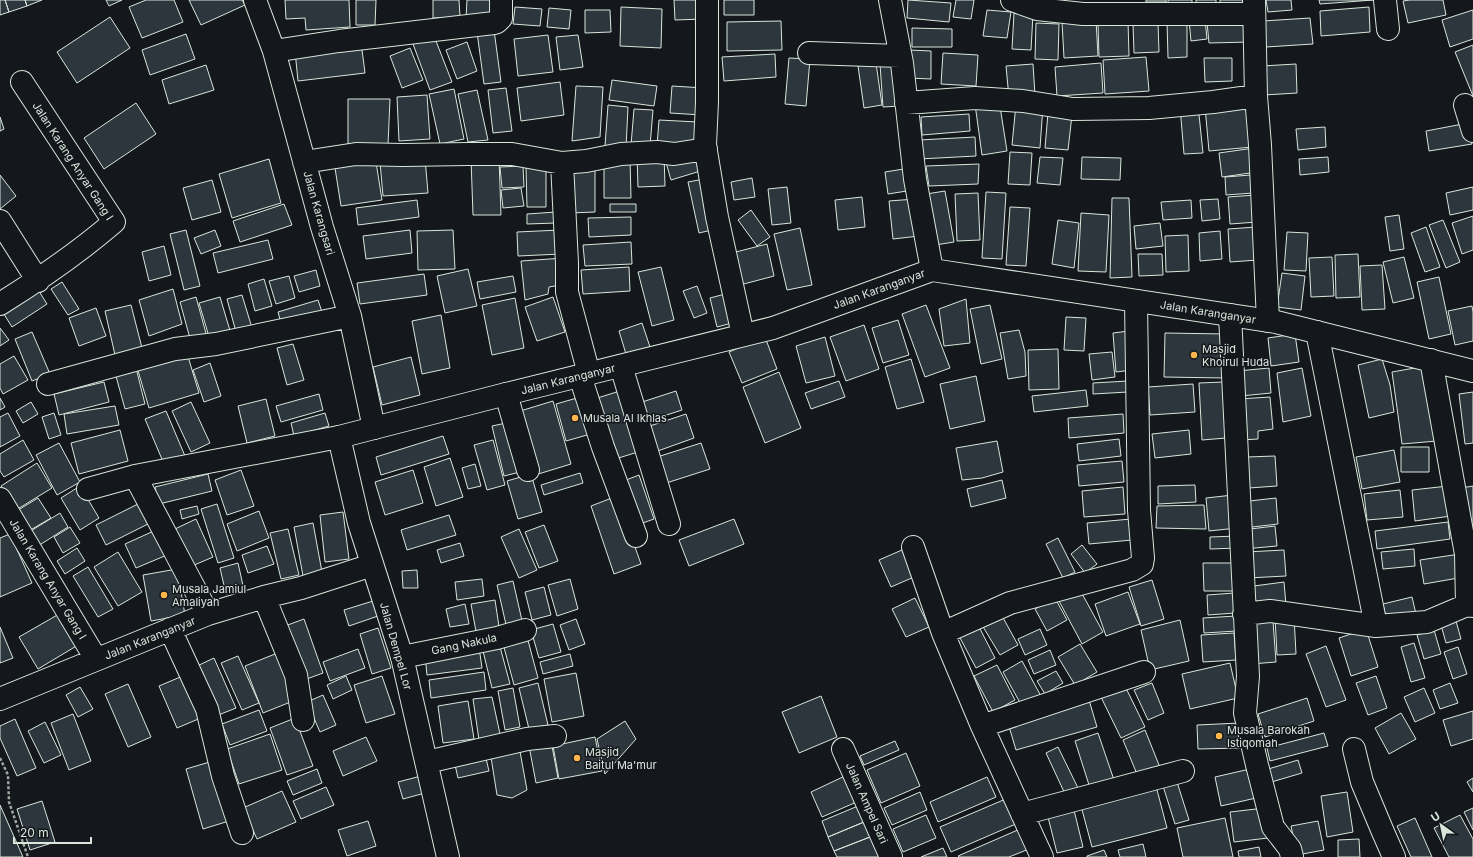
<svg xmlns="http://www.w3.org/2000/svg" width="1473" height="857" font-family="Inter,sans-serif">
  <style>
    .building { fill: #2c363c; stroke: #d8e6dc }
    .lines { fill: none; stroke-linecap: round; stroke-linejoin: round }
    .street-casing { stroke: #d8e6dc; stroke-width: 24 }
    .secondary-casing { stroke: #d8e6dc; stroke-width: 24 }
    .path { stroke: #9da8a2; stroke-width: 2.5; stroke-dasharray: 3 2; stroke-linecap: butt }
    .street { stroke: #14181c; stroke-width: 22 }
    .secondary { stroke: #14181c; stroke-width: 22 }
    .poi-dot { fill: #ffb74d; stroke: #14181c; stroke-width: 1.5 }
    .labels { text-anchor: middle; stroke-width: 3; stroke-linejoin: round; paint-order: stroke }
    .street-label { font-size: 11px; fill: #d8e6dc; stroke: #14181c }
    .poi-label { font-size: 11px; fill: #d8e6dc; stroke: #14181c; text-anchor: start }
  </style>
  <rect width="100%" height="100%" fill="#14181c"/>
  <!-- building -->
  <path class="building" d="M0,0H5L9,12L0,15Z
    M5,0H25L27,6L9,12Z
    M25,0H42L27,6Z
    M106,0H122L109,6Z
    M146,0H174L183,22L142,38L129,7Z
    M189,0H242L245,5L201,25Z
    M285,0H349L350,27L306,30L305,18L286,19Z
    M356,0H376L375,25H356Z
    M433,0H459L460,17L433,18Z
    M467,0H491L490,19L466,18Z
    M674,0H704V19L675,20Z
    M724,0H754V15H724Z
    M908,0L951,3L949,22L907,18Z
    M956,0H974L971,19L953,17Z
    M1146,0H1166V2H1146Z
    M1168,0H1192V7L1168,8Z
    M1196,0H1216V7H1196Z
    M1220,0H1244V4L1220,5Z
    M1266,0H1291L1292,10L1268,12Z
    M1319,0H1373L1320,4Z
    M1410,0H1443L1446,15L1408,23L1403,1Z
    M515,7L542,9L540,26L513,24Z
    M621,7L662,9L661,48L620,46Z
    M1369,7L1370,32L1321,36L1320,11Z
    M549,8L571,10L569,29L547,27Z
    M585,10H610L611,32L585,33Z
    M987,10L1011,12L1007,38L983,36Z
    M1473,10V39L1450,47L1442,20Z
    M1014,13L1033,14L1031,50L1012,49Z
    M110,17L130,48L77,83L57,52Z
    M1310,18L1313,44L1266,47L1263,21Z
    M1187,19V57L1168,58L1167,20Z
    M1205,19L1207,39L1191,41L1189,20Z
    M1096,20L1098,56L1064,58L1062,22Z
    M781,21L782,50L727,51V22Z
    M1128,21L1129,56L1099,57L1098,23Z
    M1207,22H1250V42L1209,43Z
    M1036,23L1059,24L1058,60L1035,59Z
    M1158,23L1159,52L1134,53L1133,24Z
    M912,28L952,29V47H912Z
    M494,30L501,82L484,84L477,32Z
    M186,34L195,59L150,75L142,50Z
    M548,35L553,72L518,76L514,39Z
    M578,35L583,67L560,70L556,37Z
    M434,36L452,82L430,90L413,44Z
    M361,42L365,73L298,81L295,51Z
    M467,42L477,71L457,79L446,50Z
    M1473,45V96L1455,52Z
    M410,48L423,80L402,88L390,56Z
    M910,50L931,51V79L908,78Z
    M943,53L978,55L976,86L941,84Z
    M775,54L776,77L724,81L722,57Z
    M1146,57L1149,91L1105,94L1103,60Z
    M789,58L810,59L806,106L785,104Z
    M1204,58H1232V81L1205,82Z
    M876,63L882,105L864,108L858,66Z
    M897,63L900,106L883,107L880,64Z
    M1101,63L1103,93L1057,96L1055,67Z
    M1033,64L1035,95L1009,98L1006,66Z
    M1296,64L1297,93L1264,95L1262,66Z
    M206,65L214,90L169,104L162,80Z
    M612,80L657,86L654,106L609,100Z
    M560,82L564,115L521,121L517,88Z
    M576,86L603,87L600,137L572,141Z
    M672,86L704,88L702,115L670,113Z
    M506,88L512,131L493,133L488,90Z
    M454,89L464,139L440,144L429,94Z
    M477,90L488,140L468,142L458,94Z
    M427,95L430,139L399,141L397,97Z
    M348,99H390L388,145H348Z
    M999,100L1007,151L982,155L975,104Z
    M136,103L156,134L104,169L84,138Z
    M1248,103L1252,147L1209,151L1205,107Z
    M1016,104L1043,106L1040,148L1012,145Z
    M608,105L628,107L626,148L605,146Z
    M1198,105L1203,153L1184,154L1180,107Z
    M634,109L653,110L650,146L631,145Z
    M1048,113L1072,115L1068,150L1045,148Z
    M969,114L970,131L922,135L921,117Z
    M0,117L4,129L0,131Z
    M659,120L698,122L696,148L657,146Z
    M1468,123L1472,144L1429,151L1426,131Z
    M1325,127L1326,147L1298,150L1296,129Z
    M975,137L976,156L919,159V140Z
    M1254,148L1257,172L1222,177L1219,153Z
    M702,152L707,169L671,180L665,159Z
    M1010,152L1032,153L1030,185L1008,184Z
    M664,154L665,186L638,187L637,155Z
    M1040,157L1063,158L1060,185L1037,183Z
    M1082,157L1121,158L1120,180L1081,179Z
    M1328,157L1329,172L1300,175L1299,159Z
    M425,158L428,193L383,196L380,162Z
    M499,158L501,215H473L471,159Z
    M604,158H630L631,198H604Z
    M269,159L281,203L232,218L219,174Z
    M376,162L382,200L341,206L335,168Z
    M979,164L978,184L929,186L926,166Z
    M523,166L524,187L502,188L500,167Z
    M546,166V207H527L526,167Z
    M910,168L913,190L888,194L885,172Z
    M569,169H595V212L569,213Z
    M0,175L16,196L0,209Z
    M1251,175L1253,193L1226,195L1225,177Z
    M752,178L755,197L734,200L731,182Z
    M704,179L716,229L699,233L688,182Z
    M212,180L221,212L192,220L183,188Z
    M787,187L791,223L772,225L768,189Z
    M1473,187V210L1450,215L1446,193Z
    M521,188L524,206L503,208L501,190Z
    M945,191L954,242L929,246L920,195Z
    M986,192L1006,193L1002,259L982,258Z
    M978,193L980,240L957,241L955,194Z
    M1255,195L1257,222L1230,224L1228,197Z
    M862,197L865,227L838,230L835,200Z
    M1112,198H1129L1132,277L1110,278Z
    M915,199L919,236L893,239L889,201Z
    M1218,199L1220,219L1202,221L1200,200Z
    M417,200L419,217L358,225L356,208Z
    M1191,200L1192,218L1163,220L1161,202Z
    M284,204L292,225L240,242L233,221Z
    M610,204H636V212H610Z
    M1010,207L1030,208L1026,266L1006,265Z
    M751,210L770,237L757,246L738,220Z
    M556,212V223L527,224V214Z
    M1081,213L1109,215L1106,272L1078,271Z
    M1399,215L1404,249L1390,251L1385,217Z
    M1473,216V250L1462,254L1452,223Z
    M631,217V235L589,237L588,218Z
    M1058,220L1079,223L1074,268L1052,264Z
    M1443,220L1460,262L1446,268L1429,225Z
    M1160,223L1163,246L1136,249L1134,226Z
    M1256,227L1258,260L1230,262L1228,229Z
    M1426,227L1440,267L1425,272L1411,233Z
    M800,228L812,285L787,290L774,234Z
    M186,230L200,286L184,290L170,234Z
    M215,230L221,246L201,254L194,238Z
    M410,230L412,253L366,259L363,236Z
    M453,230L455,269L418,270L417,231Z
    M560,230L561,254L518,256L517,232Z
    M1220,231L1222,259L1200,261L1199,233Z
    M1287,232L1308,233L1306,271L1284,270Z
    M1188,235L1189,271L1166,272L1165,236Z
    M268,240L273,259L218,273L213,253Z
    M631,242L632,264L585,266L583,245Z
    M767,244L774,276L740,285L732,253Z
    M164,246L171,275L149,281L142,252Z
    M1138,254H1162L1163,275L1139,276Z
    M1358,254L1360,297L1336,298L1335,255Z
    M1332,257L1334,296L1311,297L1309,258Z
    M1404,257L1414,298L1393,303L1383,262Z
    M564,258L566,284L549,287L548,294L525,300L521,261Z
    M1382,265L1385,309L1362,310L1360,266Z
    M629,267L630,291L583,294L581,270Z
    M661,267L674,320L652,326L638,272Z
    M468,269L477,306L445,313L437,276Z
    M316,270L320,286L299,292L294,276Z
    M1282,273L1305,276L1301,310L1277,307Z
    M424,274L427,295L360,304L357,283Z
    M289,276L295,298L276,304L269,281Z
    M513,276L516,292L480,299L477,282Z
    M1439,277L1451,334L1429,339L1417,282Z
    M264,279L272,306L255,311L248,284Z
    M62,282L79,309L68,315L51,289Z
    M697,286L707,313L694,318L683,291Z
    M37,288L47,304L12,327L2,311Z
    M173,289L182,324L149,336L139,300Z
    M729,293L736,322L717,327L710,298Z
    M242,295L252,328L236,332L227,299Z
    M196,297L207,337L191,342L180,302Z
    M220,297L231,334L210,340L199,303Z
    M553,297L565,332L537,341L525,307Z
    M515,298L524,348L492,355L482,305Z
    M966,299L970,343L944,346L939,309Z
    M318,300L323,315L282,327L278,312Z
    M131,305L142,348L115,355L105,311Z
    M926,305L950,368L925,377L902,314Z
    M990,305L1002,359L981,364L970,309Z
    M1472,306L1473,312V341L1455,345L1448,311Z
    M96,308L106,336L79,346L69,318Z
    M441,315L450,368L422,374L412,321Z
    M1066,317L1086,318L1084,351L1064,350Z
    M898,320L909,355L883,363L872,328Z
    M642,323L650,347L626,354L619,331Z
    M864,325L879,369L846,381L830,337Z
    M0,328L9,340L0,346Z
    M1019,330L1025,352L1026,376L1008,379L1000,333Z
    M1129,331L1132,370L1116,372L1113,333Z
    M32,332L50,374L32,381L15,339Z
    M1165,333L1225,334L1224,378L1164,377Z
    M1295,334L1299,362L1271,366L1268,338Z
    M765,337L777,369L742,383L729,352Z
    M825,337L835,376L806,383L796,346Z
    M293,344L304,380L287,385L277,348Z
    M1058,349L1059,389L1029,390L1028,350Z
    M186,350L199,393L149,408L136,364Z
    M1112,352L1115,377L1092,380L1089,354Z
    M14,356L28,380L3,394L0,388V364Z
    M411,357L420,395L382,405L373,367Z
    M911,359L924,402L897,409L885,367Z
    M1382,359L1390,385L1394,412L1369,418L1358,365Z
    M210,363L221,396L204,402L193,370Z
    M135,364L145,404L125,409L114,369Z
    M1426,366L1437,441L1402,444L1392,372Z
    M1269,368L1271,393L1241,396L1238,371Z
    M1302,368L1311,416L1283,422L1277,373Z
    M779,372L801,428L765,443L743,387Z
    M976,376L985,421L950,429L940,384Z
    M839,381L845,397L811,409L805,393Z
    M1128,381V392L1093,394V383Z
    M104,382L109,402L59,415L54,394Z
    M1223,382L1226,438L1202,440L1199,383Z
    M1193,384L1195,412L1150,415L1148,387Z
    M623,390L641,451L609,461L591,400Z
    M1086,390L1088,406L1034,412L1032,396Z
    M676,391L682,410L642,423L636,404Z
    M1473,392V443L1465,444L1459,394Z
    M319,394L323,410L281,422L276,406Z
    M584,396L594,433L566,441L556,404Z
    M1270,397L1273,429L1258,431V439L1241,440L1238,399Z
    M0,398L5,407L0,410Z
    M266,399L275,436L247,443L238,406Z
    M553,401L571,464L535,475L517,412Z
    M31,402L38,414L23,423L16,411Z
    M191,402L210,443L191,452L172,411Z
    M115,406L119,425L67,434L64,414Z
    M166,411L185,456L164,464L145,419Z
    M8,413L20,436L0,447V417Z
    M54,413L61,435L49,439L42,417Z
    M325,413L329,426L294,436L291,423Z
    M686,414L694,438L655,452L647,427Z
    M1123,414L1124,433L1069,438L1068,418Z
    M511,422L524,471L504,476L492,426Z
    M120,430L128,461L79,474L71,443Z
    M1189,430L1191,454L1155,458L1152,434Z
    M443,436L449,454L381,475L376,457Z
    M1119,439L1121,456L1079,461L1077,444Z
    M23,440L34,460L4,477L0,471V454Z
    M493,440L505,485L487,490L474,445Z
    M997,441L1003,472L982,478L962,480L956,448Z
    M59,443L80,482L57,495L36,455Z
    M701,443L710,469L660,485L651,459Z
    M1401,447H1429V472H1401Z
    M1394,450L1400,482L1362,489L1356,457Z
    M1275,456L1277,486L1249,488L1247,457Z
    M450,458L463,497L436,506L424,467Z
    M1122,461L1124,482L1079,486L1077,465Z
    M37,463L52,488L16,510L1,486Z
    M475,464L481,486L468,489L462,468Z
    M241,470L254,506L227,515L215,480Z
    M413,470L423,503L385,515L375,482Z
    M580,473L583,483L544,495L541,485Z
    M208,474L212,491L159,504L155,487Z
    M531,474L542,512L518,519L507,481Z
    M639,475L654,519L637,525L621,482Z
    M1002,480L1006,498L971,507L967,489Z
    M1195,485L1196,502L1158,504V486Z
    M80,486L99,518L80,530L61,498Z
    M1448,486L1451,516L1415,521L1412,490Z
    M1473,486V530L1469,531L1461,488Z
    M1123,487L1125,514L1084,517L1082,491Z
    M1400,490L1403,517L1367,520L1364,494Z
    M1233,495L1237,528L1209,531L1206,498Z
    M617,496L641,564L614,574L591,506Z
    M38,498L51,518L27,532L15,512Z
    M1276,498L1278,524L1244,528L1241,502Z
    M138,504L148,524L106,545L96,525Z
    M217,504L234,558L218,563L201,509Z
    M1204,505L1206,529L1156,528L1157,506Z
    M197,506L199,514L182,519L180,510Z
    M259,511L269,538L237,551L227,524Z
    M343,512L349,559L325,562L320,515Z
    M60,513L68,527L38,546L29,532Z
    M449,515L456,535L407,550L401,530Z
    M196,519L213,557L192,566L175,529Z
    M734,519L744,544L689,566L679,540Z
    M1131,519L1132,540L1089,544L1087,523Z
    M1448,522L1450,539L1377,549L1375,531Z
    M313,523L322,572L303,576L294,527Z
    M544,525L558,561L539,568L525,532Z
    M1275,526L1277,546L1244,549L1242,530Z
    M70,527L80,543L63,553L54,537Z
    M288,529L299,575L281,579L270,533Z
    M519,529L537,570L519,578L501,537Z
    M156,530L167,555L136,568L125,544Z
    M10,534L32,583L0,597V538Z
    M1237,536L1238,548L1210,549V537Z
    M1058,538L1075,572L1063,578L1046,544Z
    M460,543L464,556L441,563L437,550Z
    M1082,545L1097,564L1085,573L1071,554Z
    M267,546L274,564L248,573L242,555Z
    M77,548L85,561L65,574L57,561Z
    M1414,549L1415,566L1383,569L1381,552Z
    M902,550L914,577L891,587L879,560Z
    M1284,550L1286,576L1248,578L1246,552Z
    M118,552L142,592L118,606L94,567Z
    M1460,554L1464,577L1424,584L1420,560Z
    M238,563L244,590L226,594L220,568Z
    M1203,563H1239V591H1204Z
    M88,567L113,609L98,617L73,576Z
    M177,569L185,615L151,621L143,575Z
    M417,570L418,588H403L402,571Z
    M482,579L484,596L457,600L455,582Z
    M570,579L578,609L557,616L548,585Z
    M1152,580L1164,619L1141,626L1129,587Z
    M513,581L523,625L507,629L497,585Z
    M1284,582L1286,605L1256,609L1254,586Z
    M544,587L551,615L532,620L525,592Z
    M1080,590L1103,632L1082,644L1059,601Z
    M1128,592L1140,624L1106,636L1095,604Z
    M1234,593L1235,613L1208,615L1207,595Z
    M1412,597L1416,614L1387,622L1383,604Z
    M915,598L929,627L906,637L892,609Z
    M1055,598L1067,620L1047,631L1035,609Z
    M495,600L500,633L477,637L471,604Z
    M373,601L378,616L349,626L344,610Z
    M465,604L469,624L450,627L446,609Z
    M59,614L78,645L38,669L19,637Z
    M1001,614L1018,645L1000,655L982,625Z
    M1236,616L1237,631L1204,633L1203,618Z
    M1294,616L1296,654L1277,655L1275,617Z
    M304,619L323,673L304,680L285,626Z
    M576,619L585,644L569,650L560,625Z
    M1180,620L1189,661L1150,670L1141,630Z
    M1273,621L1276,662L1251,664L1248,622Z
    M1456,621L1461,639L1446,643L1441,625Z
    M553,624L561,652L539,658L531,630Z
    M978,625L995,658L976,668L959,636Z
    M0,627L13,658L0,663Z
    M378,628L391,668L372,674L360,634Z
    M1040,629L1047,645L1025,655L1018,639Z
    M1366,629L1378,667L1351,676L1339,638Z
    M1434,630L1441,654L1424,659L1417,635Z
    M526,633L538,678L514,685L502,640Z
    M1234,633L1236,660L1203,662L1201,635Z
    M499,643L510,684L492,688L482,647Z
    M1414,643L1425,678L1411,682L1401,647Z
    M1080,644L1097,672L1075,685L1058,657Z
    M1326,646L1346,700L1326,707L1306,654Z
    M479,647L482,668L427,675L425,655Z
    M1458,647L1467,674L1453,679L1444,652Z
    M358,649L365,668L330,681L323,662Z
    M1050,650L1056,665L1034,674L1028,660Z
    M280,652L298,699L263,713L245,666Z
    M570,654L573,666L543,674L540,662Z
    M238,656L259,703L242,710L221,663Z
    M214,658L236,708L216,716L195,667Z
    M1022,661L1042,698L1023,708L1003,672Z
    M1230,663L1238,698L1190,709L1182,674Z
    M997,665L1015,700L993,712L974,676Z
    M1056,671L1063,683L1045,694L1037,681Z
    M484,672L486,690L431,698L429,680Z
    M576,673L584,716L552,722L544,679Z
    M185,675L203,717L177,728L159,686Z
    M346,676L352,690L333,699L327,685Z
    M382,676L395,714L366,723L354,685Z
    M1376,676L1387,708L1368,715L1356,683Z
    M1123,682L1145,727L1121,738L1099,693Z
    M538,683L548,725L529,729L519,688Z
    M1152,683L1164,713L1148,720L1134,690Z
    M1450,683L1458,703L1440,709L1433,690Z
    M128,684L151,737L128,747L105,694Z
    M80,687L93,709L78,717L66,695Z
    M513,688L520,727L505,730L498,691Z
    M1424,688L1435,713L1415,722L1404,697Z
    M323,695L336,725L320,732L307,702Z
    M821,696L837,737L799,753L782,712Z
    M492,697L500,734L479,740L473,699Z
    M1307,698L1314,721L1265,737L1258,714Z
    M1089,700L1097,727L1016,750L1008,723Z
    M468,701L474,739L443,743L438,706Z
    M259,710L267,731L230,745L222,724Z
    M1473,711V739L1451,746L1443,720Z
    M1401,713L1416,739L1389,754L1375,728Z
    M73,714L91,761L69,770L51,723Z
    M295,718L313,766L287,775L270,728Z
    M15,719L36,768L17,776L0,738V726Z
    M625,721L636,739L605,774L597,739Z
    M45,722L61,755L44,763L28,731Z
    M1240,723V748L1198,749L1197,725Z
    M1145,730L1161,770L1139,779L1123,740Z
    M1098,733L1114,780L1090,788L1075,741Z
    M1324,733L1328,746L1270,761L1267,748Z
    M270,734L282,770L239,784L227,749Z
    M366,737L377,761L343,776L333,751Z
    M595,737L602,771L559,779L553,746Z
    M551,741L558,778L536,783L529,746Z
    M895,741L899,750L864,765L860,756Z
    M519,746L527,790L512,798L497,795L490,751Z
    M1058,747L1078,788L1065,794L1046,753Z
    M484,750L489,771L458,778L453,756Z
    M906,753L920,786L881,803L867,770Z
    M1298,760L1302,773L1268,783L1265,770Z
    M213,761L229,821L203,829L186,769Z
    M317,769L322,783L293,795L287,781Z
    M1250,769L1256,798L1221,806L1215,777Z
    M847,775L859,801L822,817L811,792Z
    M421,776L425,793L403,799L398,782Z
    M987,777L996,797L938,822L930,802Z
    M1473,778V792L1467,782Z
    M1177,782L1189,820L1175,824L1163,786Z
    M1156,786L1167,828L1092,847L1081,806Z
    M326,787L334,805L301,819L293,801Z
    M282,791L296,822L257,839L243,808Z
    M920,792L927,810L892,825L884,808Z
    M1347,792L1353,832L1327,837L1321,796Z
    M1008,798L1018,823L951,852L940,827Z
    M42,801L55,842L30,850L17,809Z
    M0,805L23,857H0Z
    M858,806L864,822L828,837L822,821Z
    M1073,806L1083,847L1057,853L1047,813Z
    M1265,808L1268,838L1234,842L1230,812Z
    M1473,808V830L1464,812Z
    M926,815L936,838L903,852L893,829Z
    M1460,815L1473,839V857H1449L1434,828Z
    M1225,818L1233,857H1183L1177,828Z
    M1415,818L1432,857H1411L1397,826Z
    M368,821L376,846L347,856L338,830Z
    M1318,821L1324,850L1297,855L1291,826Z
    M864,822L870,837L834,851L828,837Z
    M1020,829L1029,849L1009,857H959L958,856Z
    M870,837L879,857H837L834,851Z
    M1359,839L1360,857H1338V840Z
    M1143,844L1146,857H1120L1118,850Z
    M1259,847L1261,857H1239L1238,851Z
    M943,848L947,857H921Z
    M1104,850L1107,857H1087V856Z"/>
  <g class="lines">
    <defs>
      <path id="street" d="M255,0L274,51L322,227L350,316L374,428
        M707,0V102L705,145L717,217L743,335
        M890,0L902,63L915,179L932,270
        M1012,0L1037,9L1083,14H1254
        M1254,0L1256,96L1260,145L1268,321
        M1385,0L1388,29
        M274,51L339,41L494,23L497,22L501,18V0
        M809,53L900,56
        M906,103L975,98L1023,101L1073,109L1149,108L1213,102L1256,96
        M1465,105L1473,131
        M304,162L356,154L402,155L468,154H512L562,163L586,161L621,154L657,152L674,154L706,149
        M562,163L567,263V292L589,374
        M0,221L38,281
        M0,304C40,279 78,253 114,222L22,82
        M1230,315L1248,676L1245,713L1257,765L1273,827L1290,849L1292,857
        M1317,332L1376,626
        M1431,360L1466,554L1467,605
        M621,366L669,524
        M580,376L603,447L636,536
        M48,384L175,349L216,344L350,316
        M506,394L528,470
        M135,476L208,614
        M88,489L135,476L339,437
        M0,499L96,659
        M913,547L943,633
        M264,597L296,675L303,720
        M1244,614L1270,611L1376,626L1427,622L1467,605L1473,606
        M170,629L207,709L223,776L242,833
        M402,657L497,638L525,630
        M0,699L208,614L264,597L301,588L372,565
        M982,726L1144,672
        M843,749L891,857
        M1354,749L1362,782L1383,832L1394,857
        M427,762L527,739L555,736
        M1022,814L1183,771
        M1042,857L982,726L943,633L1010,603L1132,570L1142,564L1143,558L1139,510L1136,301"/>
      <path id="secondary" d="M448,857L402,657L359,523L339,437L506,394L773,328L932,270L1276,322L1473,371"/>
    </defs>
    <!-- street casing -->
    <use href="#street" class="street-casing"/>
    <!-- secondary casing -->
    <use href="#secondary" class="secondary-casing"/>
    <!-- path -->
    <path class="path" d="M0,758L8,775L9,802L28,857"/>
    <!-- street -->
    <use href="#street" class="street"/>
    <!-- secondary -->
    <use href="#secondary" class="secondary"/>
  </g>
  <!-- markers -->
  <g class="poi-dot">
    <circle cx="1194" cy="355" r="4"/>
    <circle cx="575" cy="418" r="4"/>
    <circle cx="164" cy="595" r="4"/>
    <circle cx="1219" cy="736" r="4"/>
    <circle cx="577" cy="758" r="4"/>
  </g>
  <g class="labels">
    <!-- street labels -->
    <g class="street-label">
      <text transform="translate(73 161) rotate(57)" y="4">Jalan Karang Anyar Gang I</text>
      <text transform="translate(319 213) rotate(74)" y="4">Jalan Karangsari</text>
      <text transform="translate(879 289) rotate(-20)" y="4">Jalan Karanganyar</text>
      <text transform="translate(1208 312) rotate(9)" y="4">Jalan Karanganyar</text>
      <text transform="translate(568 379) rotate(-14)" y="4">Jalan Karanganyar</text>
      <text transform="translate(48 579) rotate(59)" y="4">Jalan Karang Anyar Gang I</text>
      <text transform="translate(150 638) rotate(-22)" y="4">Jalan Karanganyar</text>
      <text transform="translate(464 644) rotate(-12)" y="4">Gang Nakula</text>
      <text transform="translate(396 646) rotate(74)" y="4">Jalan Dempel Lor</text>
      <text transform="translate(867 803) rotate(66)" y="4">Jalan Ampel Sari</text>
    </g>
    <!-- poi labels -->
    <g class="poi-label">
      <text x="1202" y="353">Masjid<tspan x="1202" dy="13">Khoirul Huda</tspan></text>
      <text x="583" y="422">Musala Al Ikhlas</text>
      <text x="172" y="593">Musala Jamiul<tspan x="172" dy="13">Amaliyah</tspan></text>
      <text x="1227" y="734">Musala Barokah<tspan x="1227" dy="13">Istiqomah</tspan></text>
      <text x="585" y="756">Masjid<tspan x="585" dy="13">Baitul Ma'mur</tspan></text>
    </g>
  </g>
  <!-- north arrow -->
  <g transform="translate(1441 825) rotate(327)" stroke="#14181c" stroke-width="3" paint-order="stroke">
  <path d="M0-3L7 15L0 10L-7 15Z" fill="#d8e6dc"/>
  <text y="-6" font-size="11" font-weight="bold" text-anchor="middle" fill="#d8e6dc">U</text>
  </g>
  <!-- scale -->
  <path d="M14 837v6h77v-6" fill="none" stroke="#d8e6dc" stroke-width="2"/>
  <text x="20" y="837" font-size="12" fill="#d8e6dc" stroke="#14181c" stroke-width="3" paint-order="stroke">20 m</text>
</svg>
